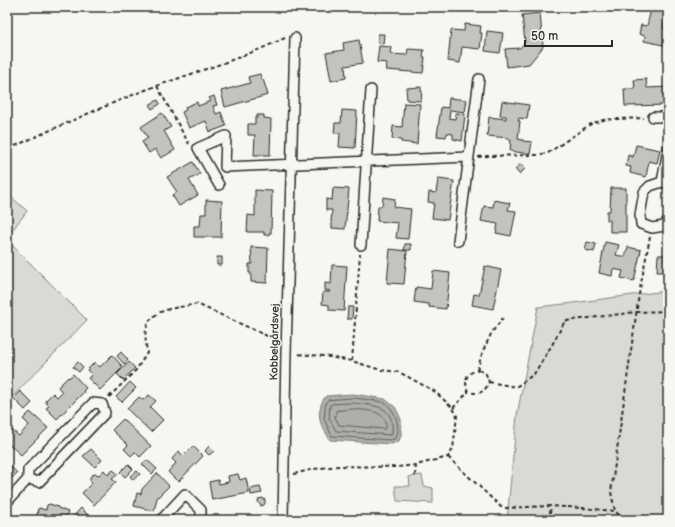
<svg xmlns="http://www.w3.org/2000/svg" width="675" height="527" font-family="'Balsamiq Sans',sans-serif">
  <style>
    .green { fill: #d9d9d5; stroke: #828280 }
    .water { fill: #aeaeab; stroke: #7a7a78 }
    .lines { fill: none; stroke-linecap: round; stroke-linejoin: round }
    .shore { stroke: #5f5f5e; stroke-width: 1 }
    .building { fill: #c3c3c0; stroke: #2b2b2b }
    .street-casing { stroke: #2b2b2b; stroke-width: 12 }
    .path { stroke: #2b2b2b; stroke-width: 2; stroke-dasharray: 4 3; stroke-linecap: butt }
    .street { stroke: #f6f6f2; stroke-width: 9 }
    .labels { text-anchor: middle; stroke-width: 3; stroke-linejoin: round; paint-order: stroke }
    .street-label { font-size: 11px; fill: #2b2b2b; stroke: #f6f6f2 }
  </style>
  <rect width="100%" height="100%" fill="#f6f6f2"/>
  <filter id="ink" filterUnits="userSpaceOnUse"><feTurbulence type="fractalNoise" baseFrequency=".025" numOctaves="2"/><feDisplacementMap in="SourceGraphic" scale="8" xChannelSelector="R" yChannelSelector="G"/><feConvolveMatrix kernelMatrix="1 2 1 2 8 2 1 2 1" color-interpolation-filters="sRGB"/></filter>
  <g filter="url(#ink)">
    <!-- green -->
    <path class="green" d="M7,193L27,211L7,237Z
      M7,240L87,320L7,402Z
      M668,291V520H507L517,415L538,307C581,303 624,295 668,291Z
      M422,475L424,486L433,488V503L397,501L395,486H410L409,477Z"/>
    <!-- water -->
    <path class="water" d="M353,394L385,399L395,407L401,419V435L399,441L392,444L330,440C327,434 321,426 320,420C318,413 321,401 326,396Z"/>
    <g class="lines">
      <!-- shore -->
      <path class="shore" d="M353,398C362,399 374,400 382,402C395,406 401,427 396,438L391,440L332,436L324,419L326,402L328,400Z
        M353,403C375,406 395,404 392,434L390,435L336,431L329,418L330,405L332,404Z
        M353,409C366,411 387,409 386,428L384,429L339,425L335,417L336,411Z"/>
    </g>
    <!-- building -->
    <path class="building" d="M651,9L667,12L663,28L668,29V46L644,41L645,36L639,34L641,25L647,26Z
      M540,13L543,47L529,64L507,67L505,49L520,48L525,42L522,15Z
      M465,24L481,26L480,33H482L480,49L462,47L460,63L448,61L451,30L464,31Z
      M487,31L503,33L500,53L485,51Z
      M378,34H384L383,44L378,43Z
      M359,40L363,63L345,66L346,78L331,81L326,53L344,50L343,43Z
      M379,46L391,47L390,54L407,55L408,49L424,50L423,57H425L423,73L386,70L387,63L377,62Z
      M260,74L262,80L263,79L268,95L225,107L221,91L250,83L248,77Z
      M646,79L647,88L668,87V105L625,106L624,89H635L634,80Z
      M421,87V91H422L421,101L407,100L406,88Z
      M214,96L217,105L213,106L216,114L221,112L226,126L210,132L206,121L189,128L182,112L186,110L185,107L197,102L198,106L211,101L209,98Z
      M449,98L467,100L465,112L450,110L449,118L455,119L456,113L465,114L462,141L453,139V134L447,133L446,137L437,136L441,107L448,108Z
      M158,100L160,104L152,109L149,105Z
      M502,101L529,105L527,119L519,118L518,121H520L518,139L523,140V141L532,142L530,154L510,151L511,140H509V138L487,136L489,117L506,119V116H500Z
      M404,103L420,104L417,144L401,142V140L392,139L393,126L402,127Z
      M342,110L357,111L355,148L339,147L340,133H334L335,123H341Z
      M162,113L171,127L164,131L175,150L161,158L155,149L149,153L142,142L148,138L141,127Z
      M257,115H264V118L271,119L270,155H254L255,135H248V124H255V118H257Z
      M636,145L660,150L657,163L649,161L646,177L630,173L631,167L626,166L628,155L633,157Z
      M193,162L200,174L189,180L198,195L179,206L172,195L177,192L167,177Z
      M521,164L525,169L519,174L515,169Z
      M438,179L454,181L448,220L432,218L434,203L428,202L429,192L436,193Z
      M333,188L349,189L345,229L332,228V222H331L332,210H326V199L332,200Z
      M611,188H626V232H610V220H607V211H610Z
      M255,190L272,191L271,233H269V235H264V232H247L248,215L255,216Z
      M383,197L395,199L394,207L411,209L408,239L396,238L398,223L377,221L378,206H382Z
      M206,200L222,201L221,237H194V226H200L201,214H206Z
      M494,200L510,203L508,210L516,211L511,236L496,233L498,224L481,221L484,206L493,207Z
      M587,242L596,244L594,252L585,250Z
      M605,242L619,245L616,255L625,257L628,247L641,250L634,281L621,278L623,271L613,269L612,276L599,273Z
      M405,244H411V250H404Z
      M251,247L268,248L267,283L251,282V273H249V264H252Z
      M390,249L407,251L404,284L387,283Z
      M658,255H668V272H657Z
      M217,257H222V265H217Z
      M332,265L347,266L344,311L329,310V305L322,304L323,292H330V291L325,290V283L331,284Z
      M485,266L501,270L493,309L472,305L474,294L479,295Z
      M433,271L450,273L446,309L429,307V304L414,302L416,287L431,289Z
      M348,307H353L352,319H347Z
      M121,352L128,360L124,364L117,356Z
      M112,355L123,367L100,390L88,378L92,375L87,370L95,362L100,367Z
      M78,362L83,367L79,372L73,367Z
      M129,362L135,368L123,380L117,374Z
      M73,374L86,388L83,391L84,392L57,419L46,408L49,406L45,401L53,393L57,397L62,392L58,387L68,377L69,378Z
      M130,382L136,388L122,402L116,397Z
      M20,391L32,403L25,410L13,398Z
      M149,395L156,401L150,407L163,420L151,432L127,409L139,397L143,400Z
      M30,412L48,428L21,455L7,442V436L12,430L19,436L29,425L23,419Z
      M123,419L151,446L140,457L135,452L131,456L124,449L128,445L112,430Z
      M193,446L203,456L178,482L168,472L176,463L172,459L179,451L183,456Z
      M209,446L214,451L209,455L205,451Z
      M91,449L102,460L95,467L83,456Z
      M147,460L157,469L152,474L142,464Z
      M7,462L17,473L9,481H7Z
      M128,464L133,469L125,477L120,472Z
      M104,470L108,475L113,470L118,474L112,479L116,482L94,505L82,493L92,483L90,480V477L92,475L96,474L99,475Z
      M137,471L140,474L133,480L130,476Z
      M157,473L169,486L157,498L154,511L134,506L137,493L141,494L142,489Z
      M238,474L240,480L246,478L249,493L212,500L209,482L218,480L219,484L229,482L228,476Z
      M260,487L262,493L251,495L250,489Z
      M263,498L265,500V503L264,505L261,506L258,502L259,499Z
      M50,504L58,507V508L68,512L66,517L72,520H35L38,511H37L38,509H39V508L46,510L47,505Z
      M81,508L89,516L85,520H77L73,517Z"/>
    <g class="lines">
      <defs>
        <path id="street" d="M653,117H668
          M662,182L668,149
          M668,184L662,182L650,186L644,192L640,215L641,224L652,228L664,226L668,220
          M219,185L198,148L226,136L225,167L469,157
          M458,241L479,79
          M361,245L371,90
          M7,502L28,479V470L93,403L102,404L105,413L39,482L28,479
          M165,520L162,519L185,494L201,510V520
          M283,520L286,353L295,38"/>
      </defs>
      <!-- street casing -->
      <use href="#street" class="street-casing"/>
      <!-- path -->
      <path class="path" d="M157,86L189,144
        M15,146C62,125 108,104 156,86C199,71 243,58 285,38
        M478,157L487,156L537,155L548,153L591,124L603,120L616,119L644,118
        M352,361L360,254
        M477,370L483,351L492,332L503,318
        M479,370L486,374L489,382C484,394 479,394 468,392C464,379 465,373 479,370Z
        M489,382L516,387L534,374L552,345L565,321L637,312L668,311
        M109,397L136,370L147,353L145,335L148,322L158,313L169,309L197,304L276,340
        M453,408L468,392
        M448,457L501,507L504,508L551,506L582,508L615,511
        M294,474L314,469L338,466L397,467L416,465L448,457L453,449L457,416L453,408L434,391L399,372L381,370L352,361L324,356L296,354
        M415,476L416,465
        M549,520L551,506
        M624,520L615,511L611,492L639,294L650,237"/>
      <!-- street -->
      <use href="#street" class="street"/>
    </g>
  </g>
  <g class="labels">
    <!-- street labels -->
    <g class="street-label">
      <text transform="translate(274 342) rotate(-89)" y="4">Kobbelgårdsvej</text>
    </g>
  </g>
  <!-- margin -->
  <rect width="675" height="527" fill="none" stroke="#f6f6f2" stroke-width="24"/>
  <rect x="12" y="12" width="651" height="503" fill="none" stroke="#2b2b2b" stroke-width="1.5" filter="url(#ink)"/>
  <!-- scale -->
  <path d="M525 40v6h87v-6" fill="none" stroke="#2b2b2b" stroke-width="2"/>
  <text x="531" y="40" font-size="12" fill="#2b2b2b" stroke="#f6f6f2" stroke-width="3" paint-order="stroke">50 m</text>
</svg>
